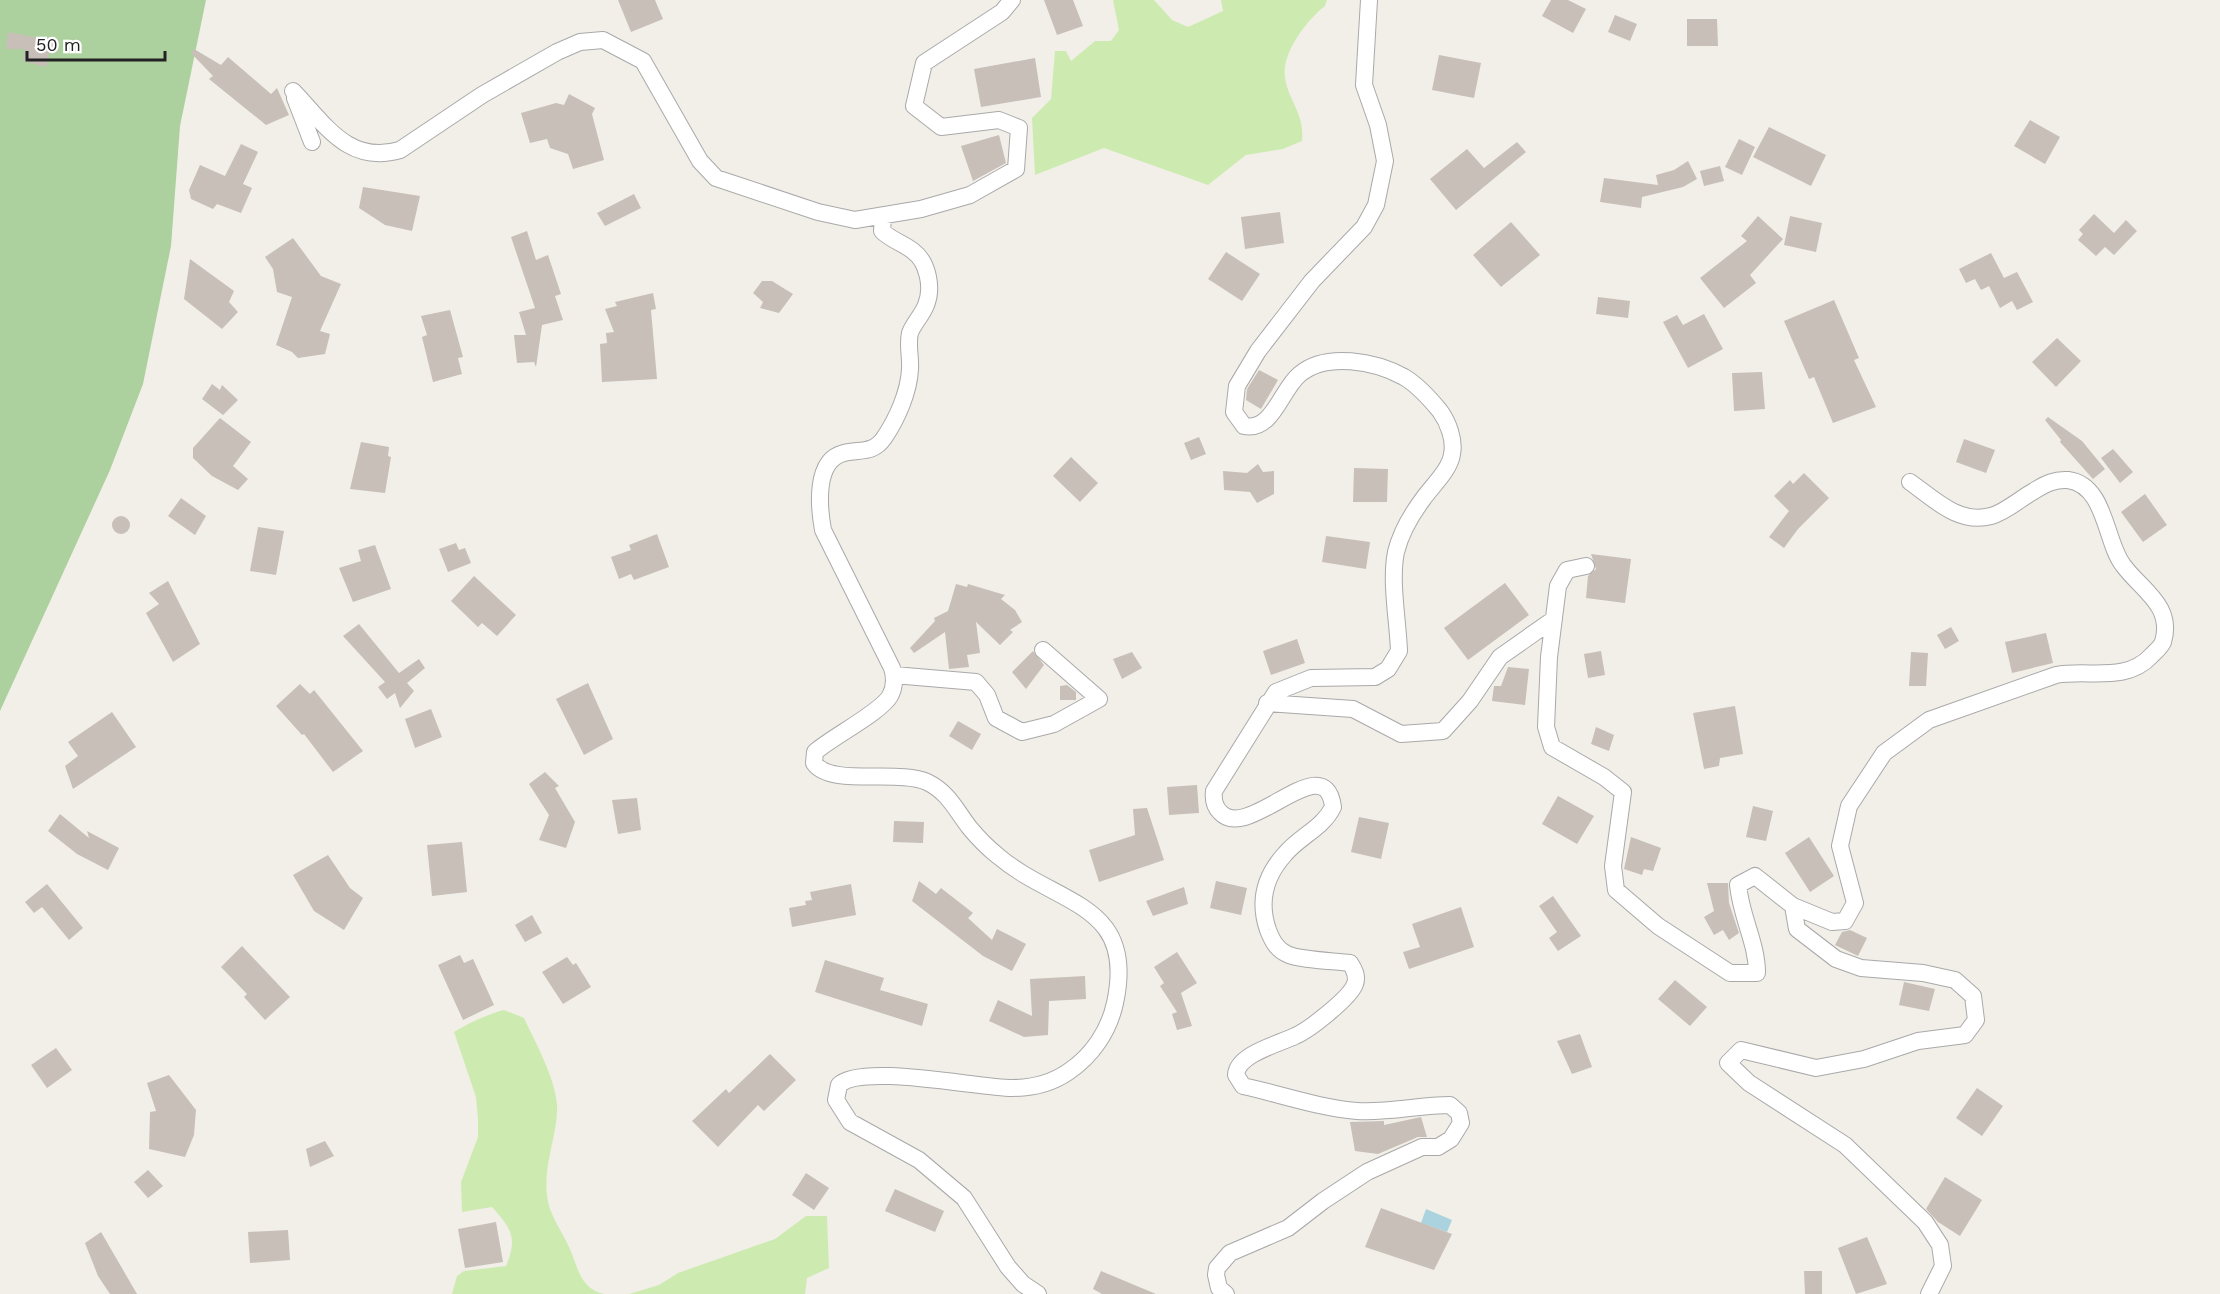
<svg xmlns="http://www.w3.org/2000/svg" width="2220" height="1294" font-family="'Work Sans',sans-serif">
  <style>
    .grass { fill: #cdebb0 }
    .forest { fill: #add19e }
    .water { fill: #aad3df }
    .building { fill: #c7bfb8 }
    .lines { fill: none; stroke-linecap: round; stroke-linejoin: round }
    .minor-casing { stroke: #a9a9a9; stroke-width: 18 }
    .minor { stroke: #fff; stroke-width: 16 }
  </style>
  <rect width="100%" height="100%" fill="#f2efe9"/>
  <!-- grass -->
  <path class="grass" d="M1113,0H1154L1172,20L1188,27L1223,11L1221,0H1327L1325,6C1307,20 1281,53 1285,78C1289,102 1305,114 1302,141L1283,149L1246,155L1208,185L1104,148L1035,175L1032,118L1051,99L1055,51H1066L1071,61L1095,41H1111L1119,30Z
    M504,1010L524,1018C536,1044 554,1075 557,1104C559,1130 543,1164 547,1195C549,1217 565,1234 572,1254C579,1273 583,1289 604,1294H452L457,1276L464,1271L506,1266C518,1238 511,1228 492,1207L462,1212L461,1182L478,1137V1119L476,1097L454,1032C467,1024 490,1013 504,1010Z
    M806,1216H827L829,1268L807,1278L805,1294H629L659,1285L678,1273L775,1239Z"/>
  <!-- forest -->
  <path class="forest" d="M0,0H206L180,126L171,246L143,384L110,470L0,711Z"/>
  <!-- water -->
  <path class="water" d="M1426,1209L1452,1220L1447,1232L1421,1223Z"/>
  <!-- building -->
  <path class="building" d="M618,0H655L663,19L631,32Z
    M1044,0H1073L1083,26L1057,35Z
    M1551,0H1568L1586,9L1573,33L1542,16Z
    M1615,15L1637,24L1630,41L1608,32Z
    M1687,19H1717L1718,46H1687Z
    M8,32L58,42V51L50,50L46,67L23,61L25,49H6Z
    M194,49L221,65L228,57L271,94L277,88L289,115L266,125L209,79L213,76L191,53Z
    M1439,55L1481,63L1474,98L1432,90Z
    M1035,58L1041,97L981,107L974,69Z
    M569,94L595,108L592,114L604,160L573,169L568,154L550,148L547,139L530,143L521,113L556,103L564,105Z
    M2030,120L2060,137L2045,164L2014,146Z
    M1769,127L1826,155L1811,186L1753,157Z
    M999,135L1006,163L973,181L961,146Z
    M1739,139L1755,147L1742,175L1725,167Z
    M1517,142L1526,152L1456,210L1430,179L1467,149L1484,168Z
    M241,144L258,152L243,184L252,188L241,213L217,204L213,209L191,199L189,190L200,165L225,176Z
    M1688,161L1697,179L1683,187L1642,197L1641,208L1600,202L1604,178L1658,185L1656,175L1674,170Z
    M1720,166L1724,181L1704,186L1700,171Z
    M363,187L420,196L412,231L385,225L359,208Z
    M634,194L641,208L605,226L597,213Z
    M1280,212L1284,243L1245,249L1241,217Z
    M2094,214L2114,233L2126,220L2137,231L2114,255L2105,247L2096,256L2078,240L2083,234L2079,230Z
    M1758,216L1783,239L1750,275L1756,283L1724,308L1700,278L1747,241L1741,236Z
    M1790,216L1822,223L1816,252L1784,245Z
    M1511,222L1540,255L1501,287L1473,255Z
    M527,231L536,260L548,255L561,294L555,296L563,320L542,325L536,367L534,362L517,363L514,335H526L519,312L535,308L511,237Z
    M293,238L321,276L341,284L320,331L330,334L325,354L298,358L292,352L276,345L292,297L277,292L273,269L265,257Z
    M1226,252L1260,274L1242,301L1208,279Z
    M1991,253L2004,278L2017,272L2033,302L2017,310L2012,301L2000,308L1989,286L1981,290L1975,279L1966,283L1959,269Z
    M190,259L234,291L229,302L238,312L222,329L184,299Z
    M762,281H772L793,294L779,313L760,308L763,302L753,293Z
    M653,293L656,309L651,310L657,379L602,382L600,344L607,343L606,333L614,332L605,309L617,306L615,302Z
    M1598,297L1630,301L1628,318L1596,314Z
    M1834,300L1859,358L1854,360L1876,407L1833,423L1814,377L1809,379L1784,321Z
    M450,310L463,357L458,358L462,374L433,382L422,337L427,335L421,316Z
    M1704,314L1723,349L1688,368L1663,322L1677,315L1683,325Z
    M2057,338L2081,361L2056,387L2032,362Z
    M1259,370L1278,380L1261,409L1246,400L1247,389Z
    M1762,372L1765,409L1734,411L1732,373Z
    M212,384L220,390L222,385L238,400L223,415L202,399Z
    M2048,417L2082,441L2105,469L2093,479L2060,442L2061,440L2045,420Z
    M220,418L251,442L233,466L248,479L238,490L212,476L193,458V448Z
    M1199,437L1206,454L1191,460L1184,443Z
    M1964,439L1995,450L1986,473L1956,462Z
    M361,442L389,447L388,456L391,457L385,493L350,489Z
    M2113,449L2133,472L2120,483L2101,458Z
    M1071,457L1098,483L1080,502L1053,476Z
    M1258,464L1263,472L1274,471V494L1257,503L1250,492L1224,490L1223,471L1247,473Z
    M1354,468L1388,469L1387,502H1353Z
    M1804,473L1829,498L1798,529L1784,548L1769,537L1789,511L1774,496L1790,480L1793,484Z
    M2145,494L2167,525L2143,542L2121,512Z
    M181,498L206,516L195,535L168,516Z
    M112 525a9 9 0 1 1 18 0a9 9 0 1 1-18 0Z
    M258,527L284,531L276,575L250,571Z
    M657,534L669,567L634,580L631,574L619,579L611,557L631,550L629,545Z
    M1326,536L1370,542L1366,569L1322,562Z
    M456,543L459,550L465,548L471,563L448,572L439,549Z
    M375,545L391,589L353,602L339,568L361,561L358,550Z
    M1591,554L1631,559L1625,603L1586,598L1588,576L1596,569Z
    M474,576L516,615L497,636L482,623L478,627L451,601Z
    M168,581L200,644L173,662L146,613L159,604L149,593Z
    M1505,583L1529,615L1468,660L1444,628Z
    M956,584L967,587L968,584L1005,595L1001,599L1015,610L1022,622L1010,630L1013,632L1000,645L976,622L980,653L967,655L969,667L949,669L945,632L914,653L910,648L935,621L934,618L948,611Z
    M359,624L399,673L419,659L425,668L407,683L414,691L400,708L395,693L387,699L378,687L385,682L343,636Z
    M1951,627L1959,641L1945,649L1937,635Z
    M2046,633L2053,663L2012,673L2005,642Z
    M1297,639L1305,663L1271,675L1263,651Z
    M1033,651L1044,665L1026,689L1012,672Z
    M1601,651L1605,675L1588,678L1584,654Z
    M1132,652L1142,668L1122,679L1113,659Z
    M1911,652L1928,653L1926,686H1909Z
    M1508,667L1529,669L1525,705L1492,701L1494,686H1501Z
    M588,683L613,739L584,755L556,699Z
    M300,684L310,694L314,690L363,751L333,772L304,734L302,735L276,706Z
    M1067,685L1076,692V700H1060V686Z
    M1735,706L1743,754L1720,758L1719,766L1704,769L1693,713Z
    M431,709L442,737L415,748L405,719Z
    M112,712L136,747L73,789L65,766L78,756L68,742Z
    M958,721L981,734L972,750L949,736Z
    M1596,727L1614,735L1609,751L1591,744Z
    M545,772L559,786L555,788L575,822L566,848L539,840L549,815L529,784Z
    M1197,785L1199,813L1169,815L1167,787Z
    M1558,796L1594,816L1577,844L1542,824Z
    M637,798L641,830L618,834L612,800Z
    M1753,806L1773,811L1766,841L1746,837Z
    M1147,808L1164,860L1099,882L1089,850L1135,835L1133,809Z
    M60,814L89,838L87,831L119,848L108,870L77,854L48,831Z
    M1359,817L1389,823L1381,859L1351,852Z
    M894,821L924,822L923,843L893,842Z
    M1631,837L1661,848L1653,871L1644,869L1642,875L1624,869Z
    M1809,837L1834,876L1810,892L1785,853Z
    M462,842L467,892L432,896L427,845Z
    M328,855L350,888L363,898L344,930L314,911L293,875Z
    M919,881L936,894L941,888L973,913L968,918L992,940L997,929L1026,944L1012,971L983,956L912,901Z
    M1216,881L1247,888L1241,915L1210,908Z
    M1707,883H1728L1729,903L1739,933L1729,940L1723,930L1714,935L1704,917L1714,911Z
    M47,884L83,928L69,940L42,907L34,913L25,902Z
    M851,884L856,915L792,927L789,908L806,905L805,901L812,900L810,892Z
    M1184,887L1188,904L1153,916L1146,901Z
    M1553,896L1581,936L1558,951L1549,938L1557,932L1539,906Z
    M1461,907L1474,947L1409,969L1403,952L1420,947L1412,924Z
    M532,915L542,933L525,942L515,925Z
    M1850,930L1867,938L1858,956L1835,945L1842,932Z
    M242,946L290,997L265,1020L244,997L247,994L221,967Z
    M1177,952L1197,983L1181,993L1192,1026L1177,1030L1172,1014L1177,1012L1160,986L1164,983L1154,967Z
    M460,955L464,963L473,959L494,1005L463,1020L438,965Z
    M567,957L573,965L576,963L591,987L563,1004L542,972Z
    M825,960L884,978L880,990L928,1004L922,1026L815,992Z
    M1085,976L1086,999L1049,1001L1048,1035L1024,1037L989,1021L998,1000L1032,1016L1030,979Z
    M1675,980L1707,1007L1690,1026L1658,999Z
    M1904,982L1935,989L1929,1011L1899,1005Z
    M1580,1034L1592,1067L1572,1074L1557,1041Z
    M56,1048L72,1070L47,1088L31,1065Z
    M770,1054L796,1080L764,1111L758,1105L718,1147L692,1121L726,1089L729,1093Z
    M169,1075L196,1110L194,1135L185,1157L149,1149L150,1112L156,1111L147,1083Z
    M1977,1088L2003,1106L1982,1136L1956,1118Z
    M1421,1117L1427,1137H1418L1378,1154L1355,1151L1350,1122L1384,1121V1125Z
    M325,1141L334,1156L310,1167L306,1149Z
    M148,1170L163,1186L148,1198L134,1182Z
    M806,1173L829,1188L814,1210L792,1195Z
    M1945,1177L1982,1200L1960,1236L1938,1222L1926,1209Z
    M895,1189L944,1211L935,1232L885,1211Z
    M1381,1208L1452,1234L1434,1270L1365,1247Z
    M496,1222L503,1262L465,1268L458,1229Z
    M288,1230L290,1260L250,1263L248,1232Z
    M101,1232L137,1294H110L98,1276L85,1243Z
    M1867,1237L1887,1284L1856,1294L1838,1248Z
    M1101,1271L1156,1294H1102L1093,1289Z
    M1804,1271H1822V1294H1805Z"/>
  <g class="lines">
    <defs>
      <path id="minor" d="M293,91C325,124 348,165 400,150L482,95L557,52L580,42L603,40L643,61L700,161L716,178L818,212L855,220L921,209L970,195L1016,169L1019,128L999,120L941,127L914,106L924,63L1002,12L1012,0
        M295,98L312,142
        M883,217L882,231C891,240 903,243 913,251C928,262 933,288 926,305C923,314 913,324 910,333C907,344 911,358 910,369C909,392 897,419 884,438C873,454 860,449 844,453C814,460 819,508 823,530L892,668C895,678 895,687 890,696C881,712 832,737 815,752L814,763C830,787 899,769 927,782C948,792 956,810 969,827C978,838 988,848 998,856C1057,906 1137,902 1115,1003C1109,1031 1092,1056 1068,1072C1052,1083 1031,1088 1012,1088C978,1088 861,1063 839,1085L836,1100L850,1122L919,1160L964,1198L1008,1267L1023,1284L1038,1294
        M1910,482C1934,499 1959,525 1991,516C2006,512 2021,498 2034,491C2045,484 2055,479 2068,480C2106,485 2105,542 2123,565C2140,589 2174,605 2163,642C2161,647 2155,652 2151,656C2126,683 2088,669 2056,675L1929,720L1884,753L1849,806L1840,846L1855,903L1845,921L1832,922L1793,906L1797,929L1836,959L1861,968L1923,973L1955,980L1973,996L1976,1020L1965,1035L1918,1041L1864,1059L1816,1068L1741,1050L1728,1063L1749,1083L1845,1145L1925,1222L1940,1245L1943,1266L1929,1294
        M1586,566L1567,570L1558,586L1549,657L1546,727L1552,747L1604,777L1623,792L1613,866L1616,890L1658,926L1730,973H1757C1757,943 1741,917 1738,885L1755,876L1793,906
        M894,675L976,682L987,695L996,718L1022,732L1054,724L1099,699L1043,650
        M1267,703L1353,709L1401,734L1443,731L1470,701L1500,657L1554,619
        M1226,1294L1219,1288L1216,1275L1217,1268L1230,1253L1288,1228L1323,1201L1367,1172L1422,1147H1438L1451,1139L1461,1123L1459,1113L1450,1105C1419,1105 1389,1113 1357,1111C1319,1108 1280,1094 1243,1086L1236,1075C1237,1054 1279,1044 1295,1036C1309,1030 1350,998 1355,984C1358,976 1354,969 1350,963C1336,961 1298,960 1287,954C1276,949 1272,940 1268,930C1258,901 1265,876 1285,854C1300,836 1323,828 1333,807C1325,744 1248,844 1220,812C1214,806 1213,799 1214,791L1276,692L1311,678L1375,677L1388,669L1399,651C1398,621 1390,581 1396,552C1401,532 1411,515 1423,499C1432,486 1450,470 1452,454C1455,440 1448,422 1440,411C1431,400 1416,384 1404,377C1375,361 1326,352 1300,374C1281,389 1273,432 1244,426L1234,412L1237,386L1258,351L1312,281L1364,227L1376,205L1385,161L1378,125L1364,85L1369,0"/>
    </defs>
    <!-- minor casing -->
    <use href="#minor" class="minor-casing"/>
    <!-- minor -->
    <use href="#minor" class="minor"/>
  </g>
  <!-- scale -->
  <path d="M27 51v9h138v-9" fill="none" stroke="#222222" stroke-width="3"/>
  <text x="36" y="51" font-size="18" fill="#222222" stroke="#ffffff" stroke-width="4.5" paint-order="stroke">50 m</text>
</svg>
